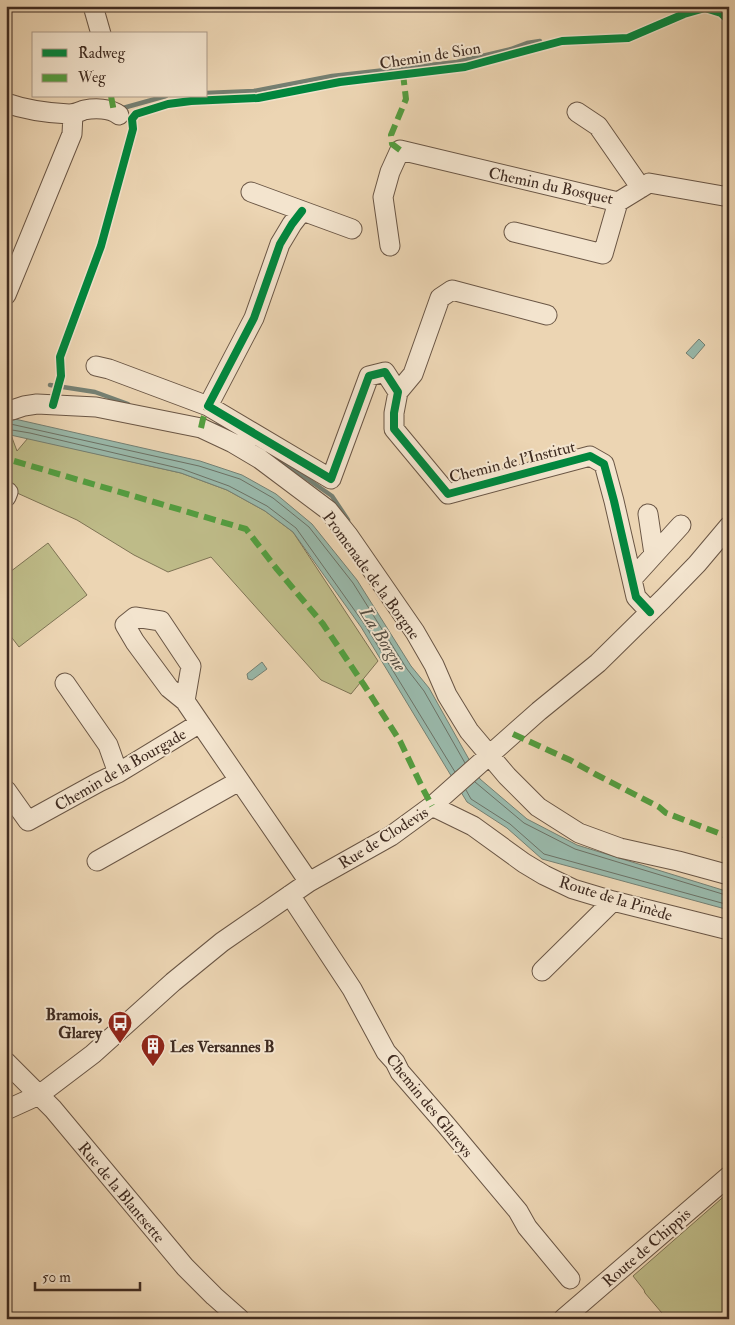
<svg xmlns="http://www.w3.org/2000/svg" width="735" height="1325" font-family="'IM FELL Double Pica',serif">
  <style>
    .green { fill: #bebb88; stroke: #7e7354 }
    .water { fill: #99b9ab; stroke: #758073 }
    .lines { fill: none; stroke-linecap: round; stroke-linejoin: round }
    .shore { stroke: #6c7266; stroke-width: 1 }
    .stream { stroke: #758073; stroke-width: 4.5 }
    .minor-casing { stroke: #6a5645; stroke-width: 21 }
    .minor { stroke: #f3e4ce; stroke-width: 19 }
    .quiet { stroke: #539d3f; stroke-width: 6; stroke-dasharray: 12 6; stroke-linecap: butt }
    .cycleway-casing { stroke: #f3e4ce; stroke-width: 11 }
    .cycleway { stroke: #00873e; stroke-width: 8 }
    .labels { text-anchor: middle; stroke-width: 4; stroke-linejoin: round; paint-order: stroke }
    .street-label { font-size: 16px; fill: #3f2b20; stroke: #f3e4ce }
    .poi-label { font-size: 16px; font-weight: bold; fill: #3f2b20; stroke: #f3e4ce; text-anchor: end }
    .water-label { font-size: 18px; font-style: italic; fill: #564e43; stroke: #f3e4ce }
  </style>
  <rect width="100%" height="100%" fill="#ecd5b3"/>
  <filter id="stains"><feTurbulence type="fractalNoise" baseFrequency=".004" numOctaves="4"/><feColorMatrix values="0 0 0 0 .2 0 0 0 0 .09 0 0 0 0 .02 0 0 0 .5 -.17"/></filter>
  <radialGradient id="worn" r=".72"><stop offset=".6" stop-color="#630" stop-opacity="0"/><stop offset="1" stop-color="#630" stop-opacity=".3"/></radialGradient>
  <!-- green -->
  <path class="green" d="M6,434L11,435L17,451L28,438L181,473L227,490L265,511L293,532L378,661L351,694L321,680L211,557L168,572L134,555L77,520L6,488Z
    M48,543L87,595L19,647L6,630V575Z
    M729,1192V1319H667L645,1293L644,1290L633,1276Z"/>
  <!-- water -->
  <path class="water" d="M699,339L705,345L693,359L686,353Z
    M6,417L200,461L242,475L276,494L312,524L357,580L411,666L429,688L480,779L527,819L577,845L729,892V910L542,859L507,828L467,802L361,627L293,532L265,511L227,490L181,473L6,434Z
    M262,662L267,669L252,680L248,679L247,674Z"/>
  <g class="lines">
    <!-- shore -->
    <path class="shore" d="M6,423L199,466L240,479L273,498L309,527L353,583L407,669L424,691L465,763
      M6,429L30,433L182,469L229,486L267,506L296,528L365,625L455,772
      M475,782L524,823L575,849L729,896
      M466,790L471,799L510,824L544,854L729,905"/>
    <!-- stream -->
    <path class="stream" d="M206,93L254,91L332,76L457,62L511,49L527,43L540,41
      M123,108L166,96
      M50,385L95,392L128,404
      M213,425L224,427L245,438
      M279,459L332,496L348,520"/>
    <defs>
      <path id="minor" d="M93,6L101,34
        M6,103C26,110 47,113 69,114C75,114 79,112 84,110C95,108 110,108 119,115
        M577,112L598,126L641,188
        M251,192L352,229
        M302,211L292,224L280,244L254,318L208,406L331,479L369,376L385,372L398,392L394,413V429L448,494L590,456L604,464L614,501L636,597L650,612
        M514,232L603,254L618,202
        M390,246L383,197L390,172L400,150L618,202L649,183L729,197
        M6,295L72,134L73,114
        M96,366L109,369L208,406
        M398,392L413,374L440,298L452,290L547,315
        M6,409L12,410L24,406L37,404L96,407L201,428L233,443L260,459L328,510L348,535L415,632L434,665L447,695L469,731L507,776L538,807L579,833L620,848L678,861L729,875
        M6,497L8,492
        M648,514L654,554
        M632,579L681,525
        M65,683L108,745L118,773
        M185,701L169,688L135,642L125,625L135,617L161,621L191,666L185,701L200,723
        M6,790L28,821L99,782L118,773L200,723L309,882
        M432,806L473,826L524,863L544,875L573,889L613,901L729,930
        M97,861L239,781
        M290,895L352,989L386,1052L395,1062L400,1072L446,1125L518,1211L527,1227L570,1279
        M542,971L613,901
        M6,1062L53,1109L185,1267L214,1296L240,1319
        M6,1110L39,1095L93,1054L173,982L222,942L309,882L391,836L432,806L539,711L598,663L663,599L697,564L729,526
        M563,1319L729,1176"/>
    </defs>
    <!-- minor casing -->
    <use href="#minor" class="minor-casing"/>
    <!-- minor -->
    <use href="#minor" class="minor"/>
    <!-- quiet -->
    <path class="quiet" d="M111,96L114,112
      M400,150L392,144L391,135L406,99L403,74
      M201,428L203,419L208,406
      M14,461L246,529L276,568L323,624L364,685L400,741L423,789L432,806
      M513,734L570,760L595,774L659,807L666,813L729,837"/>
    <defs>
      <path id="cycleway" d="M302,211L292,224L280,244L254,318L208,406L331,479L369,376L385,372L398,392L394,413V429L448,494L590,456L604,464L614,501L636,597L650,612
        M53,405L61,376L60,357L101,246L133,129L132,119L136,114L168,104L191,101L258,98L340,82L465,67L562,41L628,38L684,14L705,8L721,13L729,21"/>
    </defs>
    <!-- cycleway casing -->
    <use href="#cycleway" class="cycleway-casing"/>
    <!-- cycleway -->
    <use href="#cycleway" class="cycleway"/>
  </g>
  <!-- icons -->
  <defs>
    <symbol id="bus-pin" viewBox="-11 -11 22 30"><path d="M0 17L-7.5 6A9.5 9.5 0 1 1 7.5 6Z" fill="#8f2418" stroke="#f3e4ce"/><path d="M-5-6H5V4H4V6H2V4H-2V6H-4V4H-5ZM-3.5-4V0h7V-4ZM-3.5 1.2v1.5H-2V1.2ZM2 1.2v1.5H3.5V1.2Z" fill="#fff"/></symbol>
    <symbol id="building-pin" viewBox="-11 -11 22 30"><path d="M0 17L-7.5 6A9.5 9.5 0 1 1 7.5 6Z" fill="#8f2418" stroke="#f3e4ce"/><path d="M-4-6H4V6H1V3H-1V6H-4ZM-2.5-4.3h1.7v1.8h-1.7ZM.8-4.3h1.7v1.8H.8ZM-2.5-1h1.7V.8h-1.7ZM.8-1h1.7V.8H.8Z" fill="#fff"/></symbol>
  </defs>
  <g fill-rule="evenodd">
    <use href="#bus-pin" x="106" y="1009" width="28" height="38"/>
    <use href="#building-pin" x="139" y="1032" width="28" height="38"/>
  </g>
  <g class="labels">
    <!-- street labels -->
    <g class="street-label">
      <text transform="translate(430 55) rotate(-9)" y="6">Chemin de Sion</text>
      <text transform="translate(551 185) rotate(12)" y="6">Chemin du Bosquet</text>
      <text transform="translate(512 461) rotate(-14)" y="6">Chemin de l'Institut</text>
      <text transform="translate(372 575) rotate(54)" y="6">Promenade de la Borgne</text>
      <text transform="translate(120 769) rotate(-30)" y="6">Chemin de la Bourgade</text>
      <text transform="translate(383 837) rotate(-32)" y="6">Rue de Clodevis</text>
      <text transform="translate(616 898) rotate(17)" y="6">Route de la Pinède</text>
      <text transform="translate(430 1105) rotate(51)" y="6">Chemin des Glareys</text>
      <text transform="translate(122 1192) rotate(50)" y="6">Rue de la Blantsette</text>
      <text transform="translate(646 1247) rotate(-41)" y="6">Route de Chippis</text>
    </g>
    <!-- poi labels -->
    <g class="poi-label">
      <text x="102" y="1020">Bramois,<tspan x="102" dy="18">Glarey</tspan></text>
      <text x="170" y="1052" text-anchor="start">Les Versannes B</text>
    </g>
    <!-- water labels -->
    <g class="water-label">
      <text transform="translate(383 639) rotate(58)" y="6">La Borgne</text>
    </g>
  </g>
  <!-- margin -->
  <rect width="735" height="1325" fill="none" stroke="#ecd5b3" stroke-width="25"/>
  <rect x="8" y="8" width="720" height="1310" fill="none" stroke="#3f2b20" stroke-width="2.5"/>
  <rect x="12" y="12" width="710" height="1300" fill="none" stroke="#3f2b20"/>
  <!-- legend -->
  <rect x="32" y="32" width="175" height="65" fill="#f3e4ce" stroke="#ab9a88"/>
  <rect x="42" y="49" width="25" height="8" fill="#00873e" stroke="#ab9a88"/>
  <text x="78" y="58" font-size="15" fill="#3f2b20">Radweg</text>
  <rect x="42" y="74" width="25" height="8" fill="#539d3f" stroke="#ab9a88"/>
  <text x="78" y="82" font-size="15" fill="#3f2b20">Weg</text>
  <!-- scale -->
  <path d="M35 1282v8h105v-8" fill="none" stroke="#3f2b20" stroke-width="2.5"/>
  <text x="42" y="1282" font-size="15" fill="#3f2b20" stroke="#f3e4ce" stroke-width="4" paint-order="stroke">50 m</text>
  <rect width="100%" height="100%" filter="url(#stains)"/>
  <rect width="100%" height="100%" fill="url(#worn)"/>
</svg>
